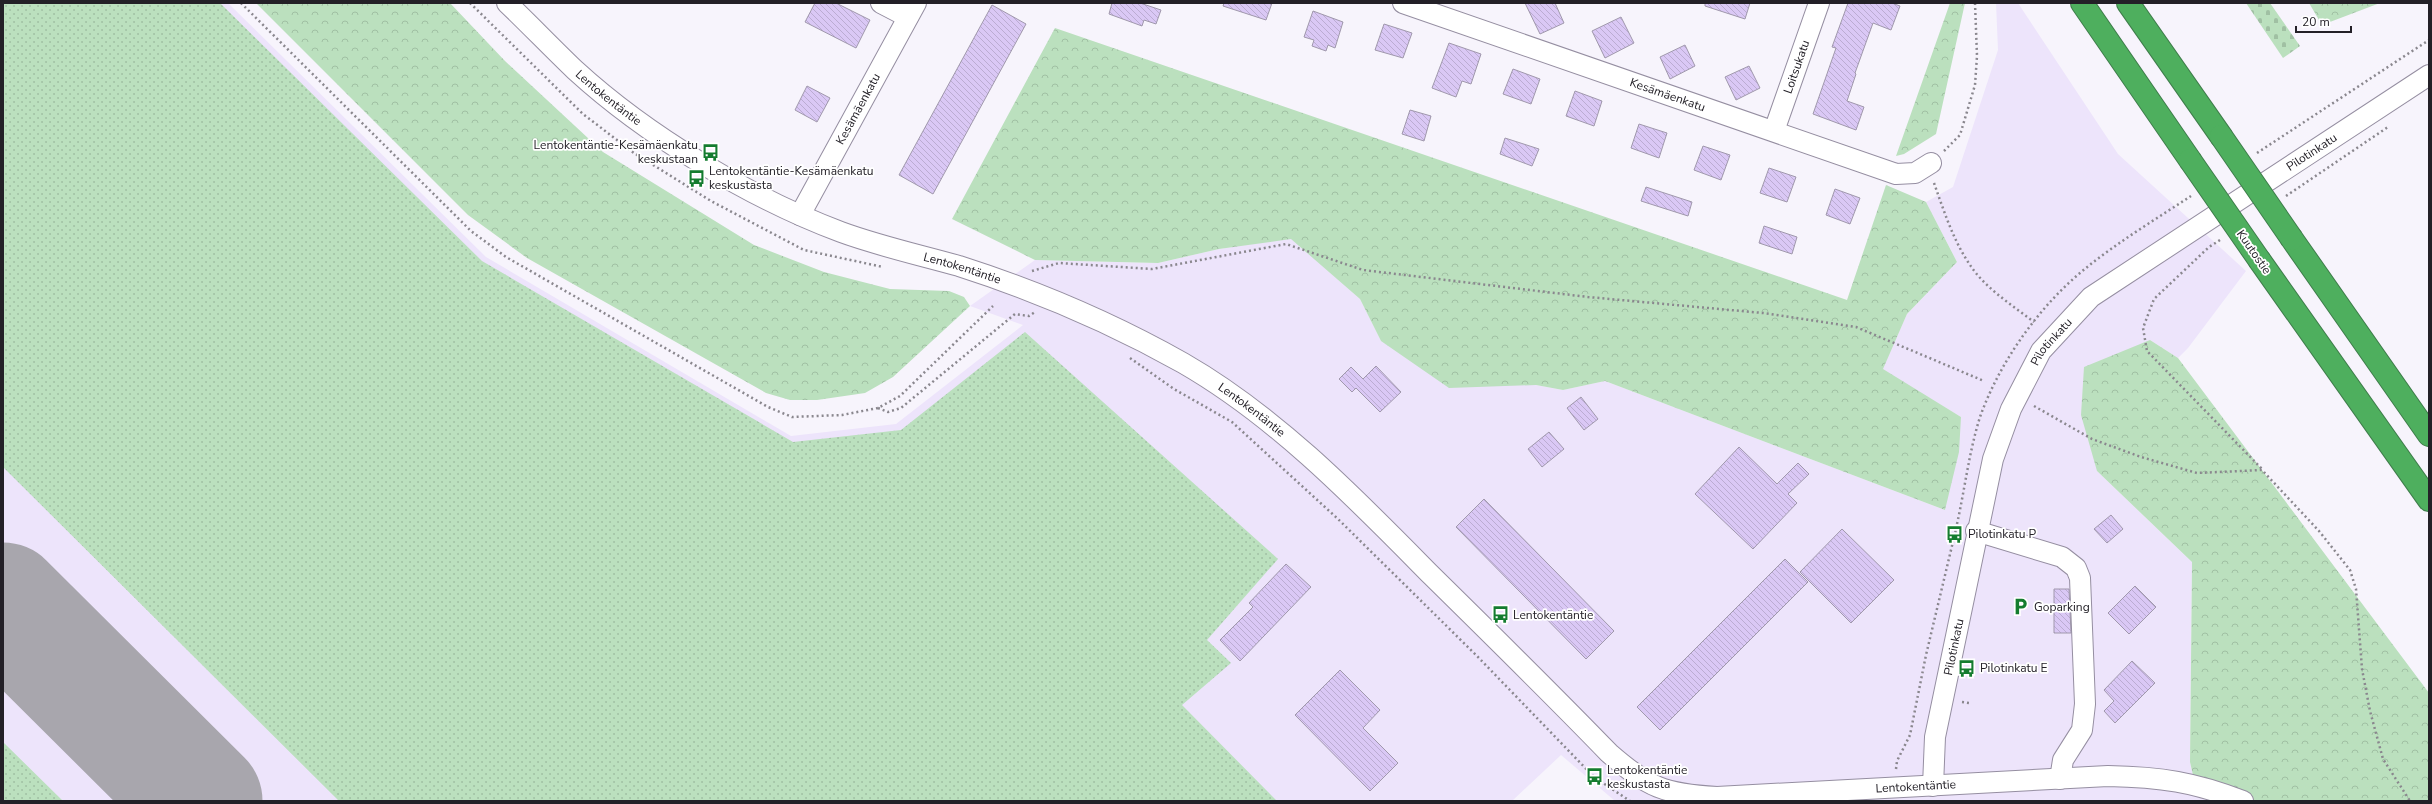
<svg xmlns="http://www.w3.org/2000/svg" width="2432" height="804" font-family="'Nunito Sans',sans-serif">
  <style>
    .built { fill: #ede4fb }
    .grass { fill: url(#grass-dots) }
    .forest { fill: url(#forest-crowns) }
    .cemetery { fill: url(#cemetery-stones) }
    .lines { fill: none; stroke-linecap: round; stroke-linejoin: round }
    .runway { stroke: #a8a6ad; stroke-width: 123 }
    .building { fill: url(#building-back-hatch); stroke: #a098ac }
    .minor-casing { stroke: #958ea1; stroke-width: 22 }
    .highway-casing { stroke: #3f7d4b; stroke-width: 24 }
    .path { stroke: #8a878e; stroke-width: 2.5; stroke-dasharray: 2 3; stroke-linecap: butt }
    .minor { stroke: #fff; stroke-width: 20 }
    .highway { stroke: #4eaf5e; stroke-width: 22 }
    .highway-bridge-casing { stroke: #3f7d4b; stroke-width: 24; stroke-linecap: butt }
    .highway-bridge { stroke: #4eaf5e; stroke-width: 22 }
    .labels { text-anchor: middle; stroke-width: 3.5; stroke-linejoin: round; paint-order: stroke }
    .street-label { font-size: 12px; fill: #232027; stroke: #fff }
    .poi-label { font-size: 12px; fill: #232027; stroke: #fff; text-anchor: start }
  </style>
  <defs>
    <pattern id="grass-dots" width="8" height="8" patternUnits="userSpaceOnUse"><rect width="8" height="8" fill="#bbe0be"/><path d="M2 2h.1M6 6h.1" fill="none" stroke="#a0c0a3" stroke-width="1.8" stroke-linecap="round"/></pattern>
    <pattern id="forest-crowns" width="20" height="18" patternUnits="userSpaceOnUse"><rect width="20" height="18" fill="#bbe0be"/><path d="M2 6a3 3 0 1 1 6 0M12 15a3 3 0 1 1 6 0" fill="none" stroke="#a0c0a3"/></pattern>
    <pattern id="cemetery-stones" width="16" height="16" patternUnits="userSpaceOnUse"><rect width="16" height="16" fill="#bbe0be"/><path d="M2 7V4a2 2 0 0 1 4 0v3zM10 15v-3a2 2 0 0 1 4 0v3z" fill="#a0c0a3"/></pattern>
    <pattern id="building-back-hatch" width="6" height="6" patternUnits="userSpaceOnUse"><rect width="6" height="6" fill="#dac8f5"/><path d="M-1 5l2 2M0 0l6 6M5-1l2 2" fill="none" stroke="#bbacd2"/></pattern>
  </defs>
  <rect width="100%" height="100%" fill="#f7f4fc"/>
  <!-- built -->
  <path class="built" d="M3,3H228L486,257L791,436L896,424L1023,325L970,306L1035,260L1158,263L1219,249L1291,238L1360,299L1381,341L1536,385L1563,390L1605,381L1945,510L1961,417L1882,370L1907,314L1957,262L1926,202L1953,187L1998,50L1996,3H2018L2118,154L2246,271L2188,348L2178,358L2150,340L2097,471L2192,562L2190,762L2195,784L2243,801H1615L1561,755L1512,801H3Z"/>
  <!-- grass -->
  <path class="grass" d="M3,3H220L482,261L793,442L901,430L1025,332L1278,559L1207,640L1231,663L1182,705L1277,801H339L3,467Z
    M3,742L63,801H3Z"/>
  <!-- forest -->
  <path class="forest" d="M256,3H450L505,61L603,152L754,245L824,272L890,289L949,291L964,297L970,306L893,377L865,393L817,400H790L766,393L527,258L468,215Z
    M1950,3H1965L1936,134L1904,154L1896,156Z
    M2309,3H2380L2322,25Z
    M1055,28L1847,300L1886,185L1926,202L1957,262L1907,314L1883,369L1961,417L1959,452L1945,510L1605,381L1563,390L1536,385L1449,388L1381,341L1360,299L1291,239L1219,249L1158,263L1035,260L952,219Z
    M2150,340L2178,358L2429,693V801H2243L2195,784L2190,762L2192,562L2097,471L2081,415L2084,367Z"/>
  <!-- cemetery -->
  <path class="cemetery" d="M2246,3H2270L2300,46L2283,58Z"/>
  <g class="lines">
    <!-- runway -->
    <path class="runway" d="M3,604L201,801"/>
  </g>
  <!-- building -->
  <path class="building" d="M815,3H836L870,20L856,48L805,22Z
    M1112,3H1140L1161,10L1156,24L1144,20L1142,26L1109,14Z
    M1224,3H1272L1266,20L1223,6Z
    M1525,3H1555L1564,23L1540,34Z
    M1705,3H1750L1745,19L1705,6Z
    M1848,3H1892L1900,6L1891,30L1873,23L1855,73L1856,74L1847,101L1864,107L1856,130L1813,114L1836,48L1832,47Z
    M992,5L1026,24L933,194L899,175Z
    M1313,11L1343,22L1335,48L1328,45L1326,51L1312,46L1314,40L1304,37Z
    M1621,17L1634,43L1605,58L1592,31Z
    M1384,24L1412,33L1403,58L1375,50Z
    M1449,43L1481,54L1471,84L1462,81L1456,97L1432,88Z
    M1685,45L1695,66L1670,79L1660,57Z
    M1749,66L1760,88L1736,100L1725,77Z
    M1513,69L1540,79L1531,104L1503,94Z
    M807,86L830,98L817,122L795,110Z
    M1575,91L1602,101L1594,126L1566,116Z
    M1410,110L1431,116L1424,141L1402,134Z
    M1639,124L1667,133L1659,158L1631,148Z
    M1505,138L1539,149L1532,166L1500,154Z
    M1703,146L1730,155L1721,180L1694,170Z
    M1769,168L1796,177L1787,202L1760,193Z
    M1646,187L1692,202L1688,216L1641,201Z
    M1835,189L1860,198L1850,224L1826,215Z
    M1764,226L1797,237L1792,254L1759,243Z
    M1376,366L1401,392L1380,412L1356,388L1352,392L1339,379L1351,367L1363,379Z
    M1581,397L1598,419L1584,430L1567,408Z
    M1549,432L1564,449L1542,467L1528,449Z
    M1739,447L1777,484L1798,463L1809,474L1788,494L1797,503L1753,549L1695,494Z
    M1484,499L1614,631L1586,659L1456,527Z
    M2111,515L2123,529L2107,543L2094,529Z
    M1842,529L1894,580L1851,623L1800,572Z
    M1785,559L1808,582L1660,730L1637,707Z
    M1286,564L1311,587L1240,661L1220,640L1253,607L1249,603Z
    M2135,586L2156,607L2129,634L2108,613Z
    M2054,589H2069L2071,633H2054Z
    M2132,661L2155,683L2115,723L2104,711L2114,701L2104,690Z
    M1340,670L1380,710L1363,728L1398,763L1370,791L1295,715Z"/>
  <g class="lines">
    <defs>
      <g id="minor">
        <path id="s1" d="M507,3C530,25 552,48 575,70C646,135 750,198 841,232C879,246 920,255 959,266C1037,291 1112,323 1183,363C1277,417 1356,499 1431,575C1491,634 1551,693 1609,753C1649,788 1664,794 1717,797L2108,776C2161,777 2194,782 2243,801"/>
        <path d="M881,3L908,17"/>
        <path id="s2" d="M1403,3L1896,174L1915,173L1931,163"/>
        <path id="s3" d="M1774,131L1819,3"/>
        <path id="s4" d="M800,215L916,3"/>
        <path d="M1976,531L2062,557L2076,568L2080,578L2085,704L2082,730L2063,760L2060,779"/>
        <path id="s5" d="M1933,786L1935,737L1993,459L2011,409L2041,351L2091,297L2429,75"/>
      </g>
      <path id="highway" d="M2082,3L2190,160
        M2128,3L2221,136
        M2292,239L2429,435
        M2260,261L2429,500"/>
    </defs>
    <!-- minor casing -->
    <use href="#minor" class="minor-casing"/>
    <!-- highway casing -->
    <use href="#highway" class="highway-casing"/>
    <!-- path -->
    <path class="path" d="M241,3L471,231L506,257L768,407L792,417L842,415L878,408L900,396L993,306
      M470,3L583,114L634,153L711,201L804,250L883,267
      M1944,151L1960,135L1975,85L1977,56L1975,3
      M2257,153L2429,40
      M1934,183C1944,211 1953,240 1970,265C1985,288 2012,305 2034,322
      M2286,196L2388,127
      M2220,240L2209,247L2154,299L2143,328L2147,351L2262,469
      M1032,271L1059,263L1152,269L1286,244L1363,270L1588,297L1763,313L1856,327L1984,381
      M1130,358L1174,389L1232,422L1338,519L1477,656L1594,777L1630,801
      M2034,406L2092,439L2141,457L2197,473L2262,470L2319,531L2350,570L2356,589L2362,669L2370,711L2383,759L2410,801
      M878,408L888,412L901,408L1015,314L1029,316L1035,312
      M1957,524C1965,488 1969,452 1980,417C2000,361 2040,305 2086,268C2118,242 2156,219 2191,196
      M1962,702L1969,703
      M1896,769L1897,761L1910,735L1926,655L1956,529"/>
    <!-- minor -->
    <use href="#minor" class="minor"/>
    <!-- highway -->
    <use href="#highway" class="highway"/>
    <defs>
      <path id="highway-bridge" d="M2221,136L2292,239
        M2190,160L2260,261"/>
    </defs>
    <!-- highway-bridge casing -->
    <use href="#highway-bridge" class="highway-bridge-casing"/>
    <!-- highway-bridge -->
    <use href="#highway-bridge" class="highway-bridge"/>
  </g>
  <!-- icons -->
  <defs>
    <symbol id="bus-bare" viewBox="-9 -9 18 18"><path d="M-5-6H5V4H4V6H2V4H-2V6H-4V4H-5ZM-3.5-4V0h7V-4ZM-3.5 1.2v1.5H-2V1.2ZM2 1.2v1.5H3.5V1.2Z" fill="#147c2f" stroke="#fff" stroke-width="2.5" paint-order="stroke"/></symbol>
    <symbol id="parking-bare" viewBox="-9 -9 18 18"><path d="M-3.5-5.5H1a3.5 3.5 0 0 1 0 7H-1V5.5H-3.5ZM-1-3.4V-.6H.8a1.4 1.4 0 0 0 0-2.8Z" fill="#147c2f" stroke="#fff" stroke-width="2.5" paint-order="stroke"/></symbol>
  </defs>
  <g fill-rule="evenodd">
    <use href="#bus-bare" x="698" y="140" width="25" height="25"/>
    <use href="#bus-bare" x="684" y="166" width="25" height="25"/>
    <use href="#bus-bare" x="1942" y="522" width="25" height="25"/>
    <use href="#parking-bare" x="2008" y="594" width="25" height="25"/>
    <use href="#bus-bare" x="1488" y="602" width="25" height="25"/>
    <use href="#bus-bare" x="1954" y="656" width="25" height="25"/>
    <use href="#bus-bare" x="1582" y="764" width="25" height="25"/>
  </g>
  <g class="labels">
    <!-- street labels -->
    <g class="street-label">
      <text dy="4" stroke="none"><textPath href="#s3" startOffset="68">Loitsukatu</textPath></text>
      <text dy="4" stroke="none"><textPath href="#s2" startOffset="280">Kesämäenkatu</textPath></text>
      <text dy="4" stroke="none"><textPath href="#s1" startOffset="139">Lentokentäntie</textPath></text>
      <text dy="4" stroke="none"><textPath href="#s4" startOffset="121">Kesämäenkatu</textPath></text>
      <text dy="4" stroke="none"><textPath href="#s5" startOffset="789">Pilotinkatu</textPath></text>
      <text transform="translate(2254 252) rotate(55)" y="4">Kuutostie</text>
      <text dy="4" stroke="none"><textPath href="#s1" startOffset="535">Lentokentäntie</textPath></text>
      <text dy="4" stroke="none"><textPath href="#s5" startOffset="465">Pilotinkatu</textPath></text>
      <text dy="4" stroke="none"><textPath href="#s1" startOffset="859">Lentokentäntie</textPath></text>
      <text dy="4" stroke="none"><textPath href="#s5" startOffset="141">Pilotinkatu</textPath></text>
      <text dy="4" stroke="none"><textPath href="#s1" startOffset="1674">Lentokentäntie</textPath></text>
    </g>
    <!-- poi labels -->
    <g class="poi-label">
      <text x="698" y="149" text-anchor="end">Lentokentäntie-Kesämäenkatu<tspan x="698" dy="14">keskustaan</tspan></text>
      <text x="709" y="175">Lentokentäntie-Kesämäenkatu<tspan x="709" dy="14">keskustasta</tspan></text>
      <text x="1968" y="538">Pilotinkatu P</text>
      <text x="2034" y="611">Goparking</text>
      <text x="1513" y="619">Lentokentäntie</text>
      <text x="1980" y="672">Pilotinkatu E</text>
      <text x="1607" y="774">Lentokentäntie<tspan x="1607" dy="14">keskustasta</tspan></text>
    </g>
  </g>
  <!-- border -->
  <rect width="2432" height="804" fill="none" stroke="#232027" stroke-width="8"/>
  <!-- scale -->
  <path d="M2296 26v6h55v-6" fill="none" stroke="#232027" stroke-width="2"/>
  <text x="2302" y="26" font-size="12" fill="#232027" stroke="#ffffff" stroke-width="3" paint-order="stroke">20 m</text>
</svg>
